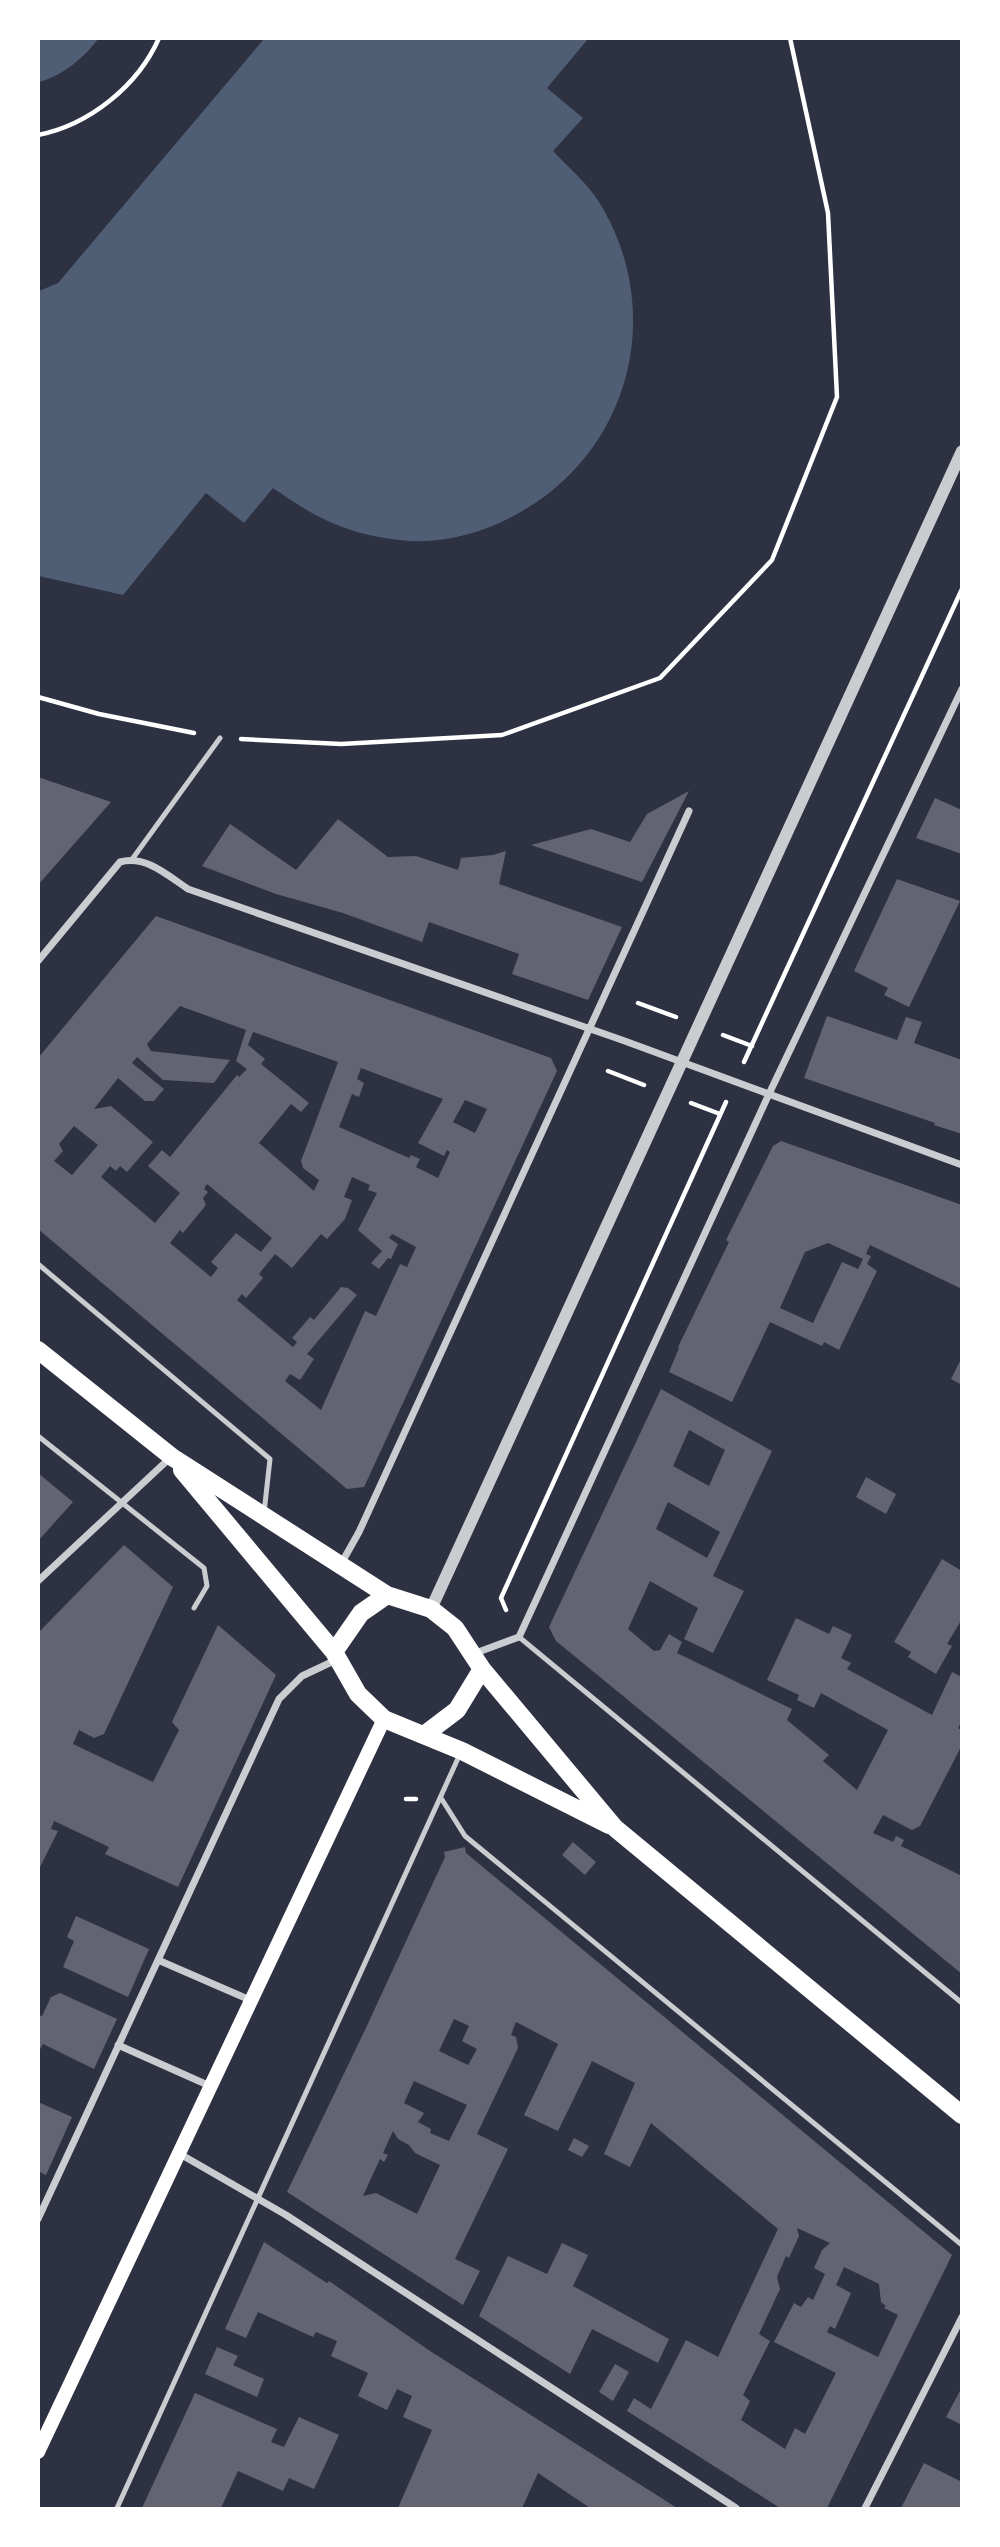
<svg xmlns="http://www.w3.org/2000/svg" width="1000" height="2547" font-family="'Source Sans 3',sans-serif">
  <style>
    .water { fill: #4f5d75 }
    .building { fill: #626471; fill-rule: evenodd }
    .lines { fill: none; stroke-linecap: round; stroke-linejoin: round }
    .path { stroke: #fff; stroke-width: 4.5 }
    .service { stroke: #caccd0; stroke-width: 5 }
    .minor { stroke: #caccd0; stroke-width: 7 }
    .tertiary { stroke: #caccd0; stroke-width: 12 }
    .secondary { stroke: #fff; stroke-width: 14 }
    .primary { stroke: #fff; stroke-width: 18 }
  </style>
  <rect width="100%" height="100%" fill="#2d3142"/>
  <!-- water -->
  <path class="water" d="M38,39L39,38L98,39C84,58 62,76 39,82Z
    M264,39H588L547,88L583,118L553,151C569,168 587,183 599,202C667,312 630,453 517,514C482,534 440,545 399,540C346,534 316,518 273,488L244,523L206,493L123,595L39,576V291L58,283Z"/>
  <!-- building -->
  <path class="building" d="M38,777L111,802L38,885Z
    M689,791L642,882L531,845L591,829L630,842L647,814Z
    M935,798L962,810V854L916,838Z
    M338,819L388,857L416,856L458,870L461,858L493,855L506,851L499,884L622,927L588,1000L512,974L519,954L429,922L422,942L343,913L276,894L202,866L230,824L296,870Z
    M897,879L960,901L909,1007L884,995L888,988L854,971Z
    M156,916L551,1058L557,1071L364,1487L347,1489L38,1229V1058ZM180,1006L246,1030L236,1061L247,1069L239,1077L237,1075L170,1157L162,1150L148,1166L180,1193L155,1223L101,1177L110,1166L116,1171L120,1166L127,1172L153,1142L111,1106L94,1109L118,1078L145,1101H154L164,1089L132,1063L137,1057L163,1080L214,1083L230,1060L151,1051L147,1044ZM253,1032L338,1062L301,1161L303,1168L319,1180L314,1191L259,1143L291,1104L301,1112L309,1103L261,1064L265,1059L248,1045ZM361,1068L443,1099L418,1143L444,1156L447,1150L450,1152L438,1178L416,1167L420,1159L411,1155L409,1158L339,1127L352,1094L359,1097L364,1083L357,1079ZM465,1100L487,1109L475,1133L453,1122ZM74,1126L98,1145L72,1175L54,1161L63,1151L59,1144ZM352,1177L370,1185L368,1190L377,1193L358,1230L382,1251L371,1263L379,1269L388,1258L391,1259L398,1244L389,1238L392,1234L416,1247L407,1267L400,1264L376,1316L365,1311L321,1410L285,1381L290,1374L300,1380L314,1359L307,1354L357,1295L348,1288L341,1287L314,1320L310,1317L292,1338L297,1342L293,1347L237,1300L242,1294L246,1298L263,1278L259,1274L275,1254L292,1268L321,1234L327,1239L345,1219L352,1200L344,1197ZM207,1184L272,1238L261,1252L236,1233L211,1262L218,1268L211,1277L170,1243L180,1230L183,1233L206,1205L203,1198L208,1192L204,1189Z
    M827,1016L897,1040L906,1017L922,1022L914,1043L962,1060V1134L934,1125L935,1123L804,1078Z
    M781,1141L962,1205V1289L870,1245L866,1254L871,1256L867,1264L877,1271L839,1350L824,1342L822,1346L770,1322L732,1402L669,1372L679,1348L678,1347L729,1242L726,1240L773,1146ZM828,1243L863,1259L858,1269L842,1262L813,1323L780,1308L805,1252Z
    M962,1357V1385L951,1379Z
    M661,1389L772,1451L713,1576L744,1591L713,1653L684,1639L698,1608L650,1581L628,1629L654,1651L660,1650L669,1634L682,1642L677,1653L792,1709L787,1720L829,1755L823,1761L857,1790L888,1730L821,1693L814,1708L797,1700L799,1695L767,1680L796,1618L829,1634L833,1626L852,1635L841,1658L851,1663L847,1669L932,1715L952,1672L962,1677V1721L958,1728L961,1730L962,1745L920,1826L912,1830L883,1815L873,1833L893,1842L896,1836L904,1840L901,1846L962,1876V1974L556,1641L549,1627ZM689,1430L725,1450L709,1486L673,1466ZM668,1502L720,1532L707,1558L656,1529Z
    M38,1473L73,1502L38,1541Z
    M866,1477L896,1494L886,1514L856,1497Z
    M124,1545L173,1587L104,1734L94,1738L79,1730L73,1744L153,1782L179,1730L172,1722L218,1625L276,1675L178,1887L105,1854L109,1847L54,1821L51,1829L58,1831L38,1871V1633Z
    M942,1559L962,1571V1619L947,1644L952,1646L936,1674L908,1657L911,1652L894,1642Z
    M573,1842L596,1862L585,1875L562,1855Z
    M465,1847L466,1853L952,2255L827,2508H780L627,2411L634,2398L651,2409L686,2340L718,2357L778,2229L651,2123L630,2167L604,2154L635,2083L592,2061L558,2131L524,2115L558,2044L516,2022L511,2035L516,2037L518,2048L477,2134L508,2149L455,2259L480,2271L463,2305L287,2192L364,2032L445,1857L444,1852ZM454,2019L469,2026L462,2041L477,2049L468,2065L439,2051ZM414,2081L467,2105L449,2141L430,2133L431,2129L418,2122L424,2113L404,2103ZM393,2131L398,2139L409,2145L415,2153L440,2165L417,2214L376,2193L363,2196L380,2159L384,2162L388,2155L383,2153ZM797,2228L830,2243L822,2250L814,2268L825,2274L813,2300L808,2297L801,2307L794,2303L774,2342L836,2373L805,2434L795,2428L785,2449L741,2420L750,2401L743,2395L770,2341L759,2334L780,2289L777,2277L786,2256L789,2258L799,2236ZM844,2267L879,2284L881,2302L886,2306L884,2308L898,2315L878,2357L827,2332L830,2326L835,2329L851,2293L836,2285Z
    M76,1916L149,1949L128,1997L63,1967L74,1941L67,1937Z
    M60,1993L117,2019L94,2069L43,2044L38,2053V2015L42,2016L51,1997Z
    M38,2102L72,2117L46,2175L38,2171Z
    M574,2138L589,2146L582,2157L568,2150Z
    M264,2242L327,2283L329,2281L430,2351L677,2508H590L538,2473L522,2508H398L432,2430L403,2417L412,2396L397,2389L387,2410L358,2396L368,2373L331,2356L337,2341L316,2332L313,2337L258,2312L246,2338L225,2329Z
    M562,2243L588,2255L573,2286L669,2339L658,2363L592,2329L570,2374L479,2316L508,2256L547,2274Z
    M217,2347L238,2356L233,2365L264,2379L257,2397L205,2374Z
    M615,2364L629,2372L613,2401L599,2392Z
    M962,2387V2425L946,2417Z
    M195,2393L277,2429L271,2442L284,2447L299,2417L339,2435L314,2489L289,2478L283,2491L238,2471L221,2508H142Z
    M924,2463L962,2482V2508H901Z"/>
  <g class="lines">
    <!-- path -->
    <path class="path" d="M38,135C89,125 138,86 159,38
      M38,697L99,714L194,733
      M241,739L341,744L502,735L660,678L772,560L837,397L828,213L790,38
      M638,1003L676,1017
      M723,1035L752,1046
      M744,1062L962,589
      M608,1071L644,1085
      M691,1103L720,1114
      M506,1610L501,1598L726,1102
      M406,1799H416"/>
    <!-- service -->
    <path class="service" d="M133,858L220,738
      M38,1264L270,1459L264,1513
      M38,1436L204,1568L207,1586L194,1608
      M519,1637L962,2003
      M441,1798L465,1836L962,2245
      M117,2508L460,1754"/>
    <!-- minor -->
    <path class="minor" d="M38,961L120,862C146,855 167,875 188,889L622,1040L962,1165
      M341,1564L359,1532L689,811
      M38,1581L171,1457
      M473,1654L519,1637L769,1094L962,689
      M158,1960L250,2000
      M118,2045L210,2086
      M180,2154L286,2215L736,2508
      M38,2219L279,1699L302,1676L338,1659
      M865,2508L962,2317"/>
    <!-- tertiary -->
    <path class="tertiary" d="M431,1609L962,451"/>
    <!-- secondary -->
    <path class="secondary" d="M38,2452L384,1719"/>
    <!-- primary -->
    <path class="primary" d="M38,1350L172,1457L387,1595L431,1609L455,1628L482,1669L615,1828L962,2115
      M182,1470L334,1652L358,1694L384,1719L462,1751L609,1825
      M334,1652L361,1613L387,1595
      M424,1735L457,1710L482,1669"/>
  </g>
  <!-- border -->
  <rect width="1000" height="2547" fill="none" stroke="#ffffff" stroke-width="80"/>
</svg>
